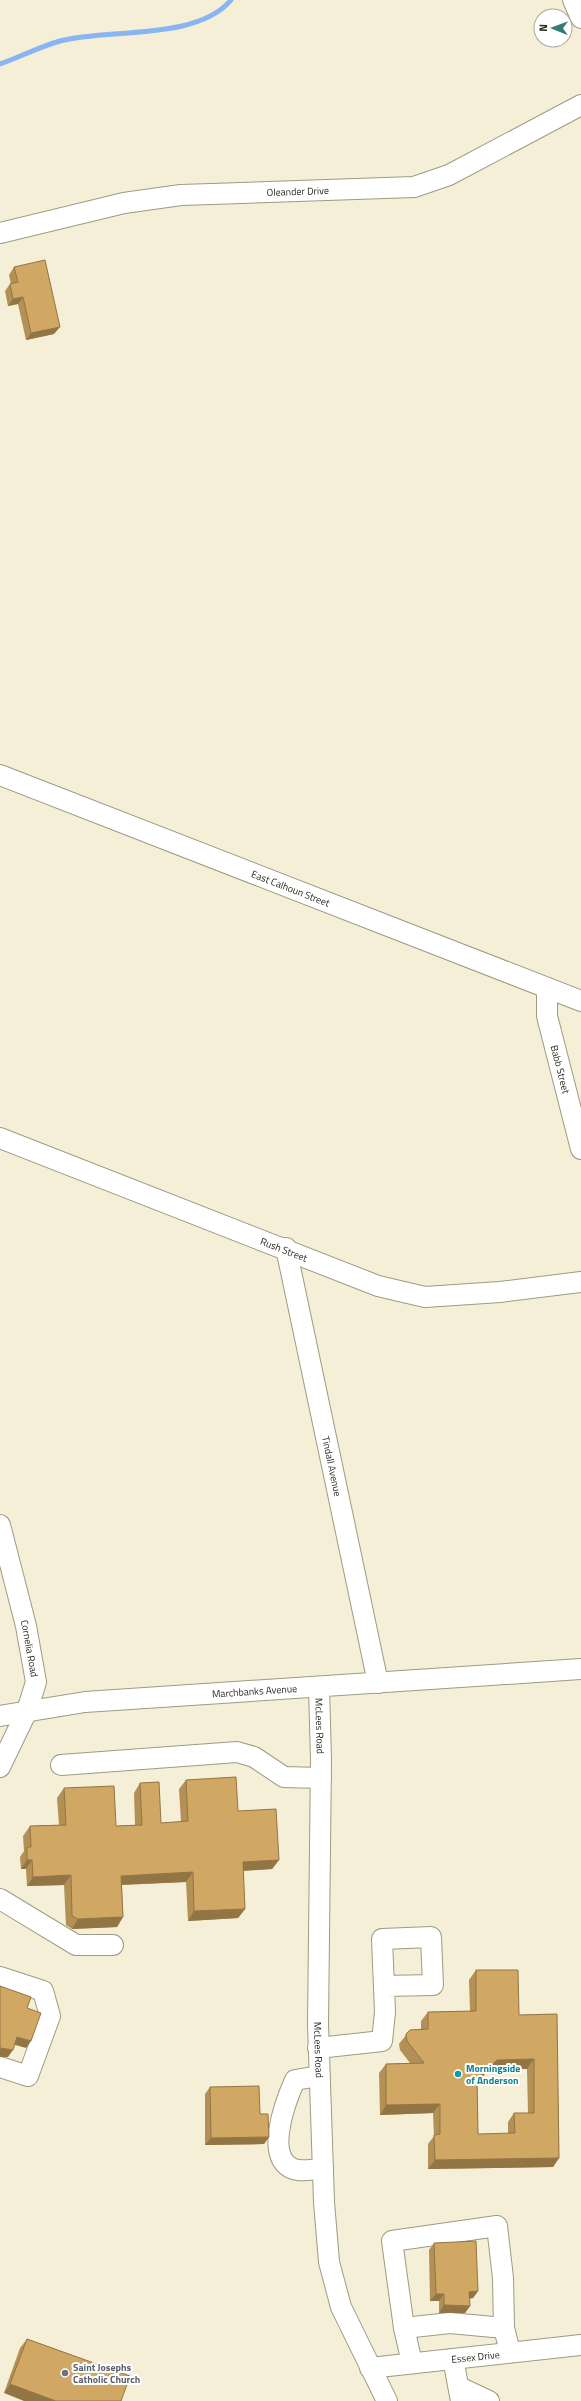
<svg xmlns="http://www.w3.org/2000/svg" width="581" height="2401" font-family="'Titillium Web',sans-serif">
  <style>
    .lines { fill: none; stroke-linecap: round; stroke-linejoin: round }
    .stream { stroke: #89b6f2; stroke-width: 5 }
    .minor-casing { stroke: #9f9a83; stroke-width: 22 }
    .minor { stroke: #fff; stroke-width: 20 }
    .wall { fill: #b39055; fill-rule: evenodd }
    .shaded-wall { fill: #927545 }
    .building { fill: #d0a763; stroke: #927545; fill-rule: evenodd }
    .culture-dot { fill: #0f9aa8; stroke: #fff; stroke-width: 1.5 }
    .worship-dot { fill: #6b7280; stroke: #fff; stroke-width: 1.5 }
    .labels { text-anchor: middle; stroke-width: 4; stroke-linejoin: round; paint-order: stroke }
    .street-label { font-size: 10px; fill: #29271e; stroke: #fff }
    .culture-label { font-size: 10px; font-weight: bold; fill: #0d838f; stroke: #fff; text-anchor: start }
    .worship-label { font-size: 10px; font-weight: bold; fill: #5b616d; stroke: #fff; text-anchor: start }
  </style>
  <rect width="100%" height="100%" fill="#f4efd6"/>
  <g class="lines">
    <!-- stream -->
    <path class="stream" d="M0,64C20,57 39,47 60,41C107,28 197,41 231,0"/>
    <defs>
      <g id="minor">
        <path d="M573,0L581,18"/>
        <path id="s1" d="M0,233L124,203L181,195L414,187L449,175L581,105"/>
        <path id="s2" d="M0,775L581,1001"/>
        <path id="s3" d="M547,988V1016L581,1149"/>
        <path id="s4" d="M0,1138L378,1286L425,1297L500,1292L581,1282"/>
        <path id="s5" d="M286,1248L378,1683"/>
        <path id="s6" d="M0,1525L26,1626L36,1682L27,1711L0,1767"/>
        <path id="s7" d="M319,1687L321,1759L318,2024L324,2202L329,2262L341,2307L387,2401"/>
        <path id="s8" d="M0,1716L85,1702L581,1669"/>
        <path d="M61,1765L237,1752L254,1757L284,1777L321,1778"/>
        <path d="M0,1899L76,1945H113"/>
        <path d="M0,1977L43,1991L50,2016L28,2076L0,2067"/>
        <path d="M318,2048L382,2041L385,2012L382,1939L431,1937L433,1985L384,1986"/>
        <path d="M319,2076L295,2080C286,2100 261,2164 298,2170C306,2171 315,2169 323,2169"/>
        <path d="M404,2328L450,2323L504,2328"/>
        <path d="M453,2359L461,2401"/>
        <path d="M412,2363L404,2328L392,2241L497,2226L503,2278L504,2328L510,2352"/>
        <path id="s9" d="M370,2368L581,2345"/>
        <path d="M459,2387L489,2401"/>
      </g>
    </defs>
    <!-- minor casing -->
    <use href="#minor" class="minor-casing"/>
    <!-- minor -->
    <use href="#minor" class="minor"/>
  </g>
  <!-- wall -->
  <path class="wall" d="M14,267L54,334L26,340L18,304L8,306L5,291L10,284H11L9,275Z
    M186,1780L238,1811L279,1860L272,1869L243,1871L245,1909L238,1918L188,1921L186,1882L122,1885L123,1917L117,1927L72,1929L66,1925L64,1885L27,1886L26,1869H21L20,1857L24,1851L23,1836L30,1826L59,1825L57,1798L64,1788L116,1826L135,1825L134,1793L140,1783L161,1823L181,1822L179,1789Z
    M476,1970L519,2015L557,2014L559,2158L553,2167L428,2169V2144L434,2136L433,2113L380,2115L379,2073L386,2064L410,2063L400,2050L399,2044L410,2030L421,2029V2021L428,2012L470,2011L469,1980ZM490,2069H527L528,2113H514L508,2122V2134H478L477,2082Z
    M210,2087L260,2114L269,2137L264,2144L205,2145V2094Z
    M434,2243L478,2291L473,2298L469,2299L470,2306L465,2313H439V2301H430L429,2250Z
    M27,2339L130,2376L4,2393L20,2348Z"/>
  <!-- shaded-wall -->
  <path class="shaded-wall" d="M23,297L18,304L8,306L13,299Z
    M60,327L54,334L26,340L31,333Z
    M27,1860H32L26,1869H21Z
    M279,1860L272,1869L236,1871L243,1862Z
    M193,1872L186,1882L115,1885L121,1876Z
    M71,1875L64,1885L27,1886L33,1877Z
    M245,1909L238,1918L188,1921L194,1911Z
    M123,1917L117,1927L72,1929L78,1919Z
    M17,2037L31,2041L26,2048L12,2044Z
    M0,2048L13,2050L8,2057H0Z
    M534,2059L527,2069H490L470,2089L477,2079L497,2060Z
    M440,2104L433,2113L380,2115L386,2105Z
    M269,2137L264,2144L205,2145L211,2138Z
    M559,2158L553,2167L428,2169L435,2160Z
    M478,2291L473,2298L464,2299L469,2292Z
    M436,2294H444L439,2301H430Z
    M444,2305L470,2306L465,2313H439Z
    M10,2384L56,2401H24L4,2393Z"/>
  <!-- building -->
  <path class="building" d="M45,260L60,327L31,333L23,297L13,299L10,284L18,282L14,267Z
    M236,1777L238,1811L276,1809L279,1860L243,1862L245,1909L194,1911L193,1872L121,1876L123,1917L78,1919L72,1916L71,1875L33,1877L32,1860H27V1847H31L30,1826L66,1825L64,1788L114,1786L116,1826L142,1825L140,1783L159,1782L161,1823L188,1821L186,1780Z
    M476,1970H518L519,2015L557,2014L559,2158L435,2160L434,2135L440,2134V2104L386,2105V2064L424,2063L407,2041L406,2034L410,2030L428,2029V2012L476,2011ZM534,2059V2113H514L515,2133L478,2134L477,2079L497,2060Z
    M0,1986L31,1997L27,2008L41,2013L31,2041L17,2037L13,2050L0,2048Z
    M259,2086L260,2114H268L269,2137L211,2138L210,2087Z
    M476,2241L478,2291L469,2292L470,2306L444,2305V2294H436L434,2243Z
    M27,2339L130,2376L121,2401H56L10,2384Z"/>
  <!-- markers -->
  <circle class="culture-dot" cx="458" cy="2074" r="4"/>
  <circle class="worship-dot" cx="65" cy="2373" r="4"/>
  <g class="labels">
    <!-- street labels -->
    <g class="street-label">
      <text dy="4" stroke="none"><textPath href="#s1" startOffset="302">Oleander Drive</textPath></text>
      <text dy="4" stroke="none"><textPath href="#s2" startOffset="312">East Calhoun Street</textPath></text>
      <text dy="4" stroke="none"><textPath href="#s3" startOffset="83">Babb Street</textPath></text>
      <text dy="4" stroke="none"><textPath href="#s4" startOffset="305">Rush Street</textPath></text>
      <text dy="4" stroke="none"><textPath href="#s5" startOffset="223">Tindall Avenue</textPath></text>
      <text dy="4" stroke="none"><textPath href="#s6" startOffset="127">Cornelia Road</textPath></text>
      <text dy="4" stroke="none"><textPath href="#s8" startOffset="256">Marchbanks Avenue</textPath></text>
      <text dy="4" stroke="none"><textPath href="#s7" startOffset="39">McLees Road</textPath></text>
      <text dy="4" stroke="none"><textPath href="#s7" startOffset="363">McLees Road</textPath></text>
      <text dy="4" stroke="none"><textPath href="#s9" startOffset="106">Essex Drive</textPath></text>
    </g>
    <!-- culture labels -->
    <g class="culture-label">
      <text x="466" y="2072">Morningside<tspan x="466" dy="12">of Anderson</tspan></text>
    </g>
    <!-- worship labels -->
    <g class="worship-label">
      <text x="73" y="2371">Saint Josephs<tspan x="73" dy="12">Catholic Church</tspan></text>
    </g>
  </g>
  <!-- north arrow -->
  <g transform="translate(553 28) rotate(271)"><circle r="19" fill="#ffffff" stroke="#a9a9a5"/>
  <path d="M0-3L7 15L0 10L-7 15Z" fill="#357b73"/>
  <text y="-6" font-size="11" font-weight="bold" text-anchor="middle" fill="#29271e">N</text>
  </g>
</svg>
